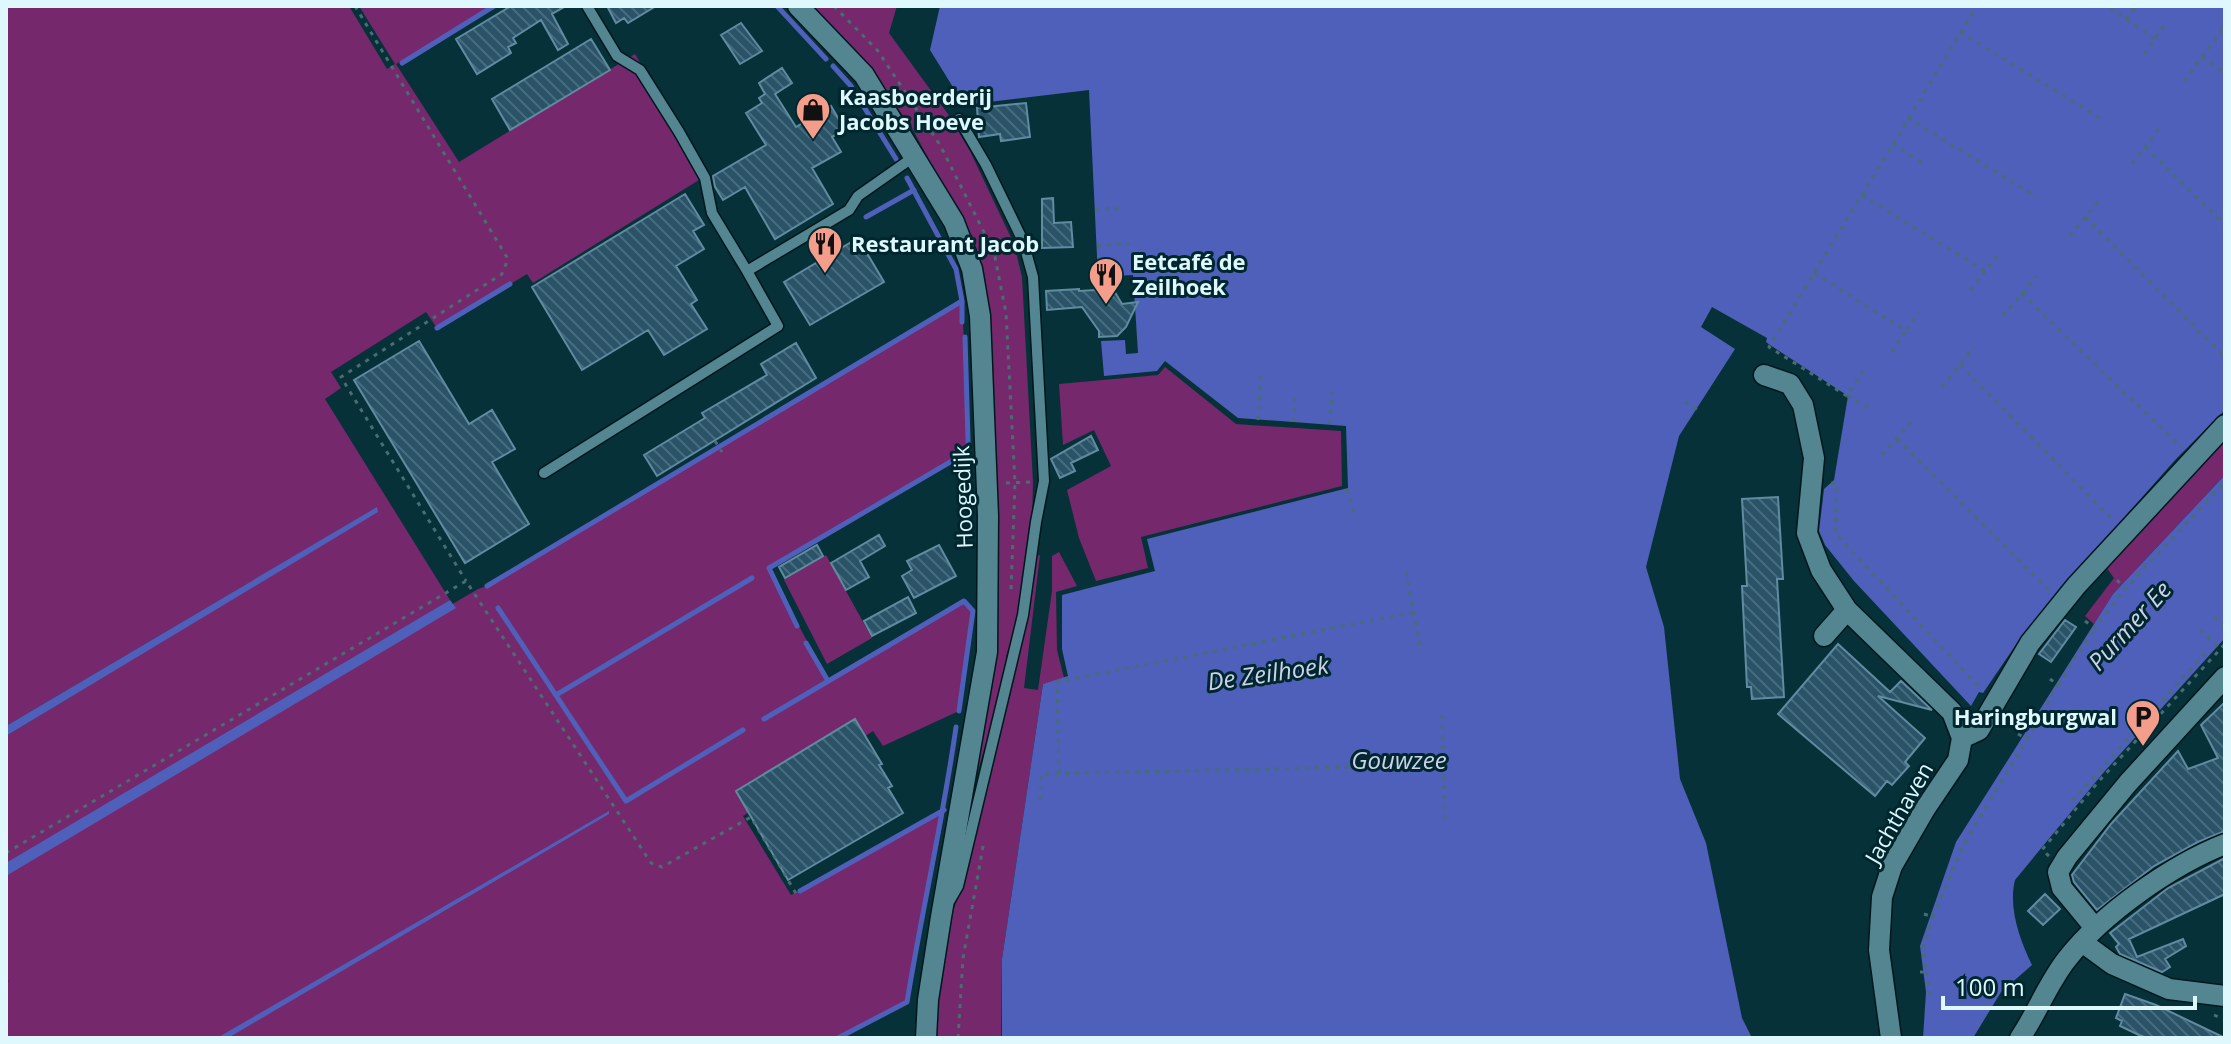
<svg xmlns="http://www.w3.org/2000/svg" width="2231" height="1044" font-family="'Open Sans',sans-serif">
  <style>
    .grass { fill: #75286c }
    .water { fill: #4f60ba }
    .lines { fill: none; stroke-linecap: round; stroke-linejoin: round }
    .stream { stroke: #4f60ba; stroke-width: 5 }
    .building { fill: url(#building-back-hatch); stroke: #618ba1; stroke-width: 2 }
    .service-casing { stroke: #00171d; stroke-width: 13 }
    .minor-casing { stroke: #00171d; stroke-width: 23 }
    .tertiary-casing { stroke: #00171d; stroke-width: 23 }
    .path { stroke: #486d74; stroke-width: 3; stroke-dasharray: 4 6; stroke-linecap: butt }
    .service { stroke: #538691; stroke-width: 10 }
    .minor { stroke: #538691; stroke-width: 20 }
    .tertiary { stroke: #538691; stroke-width: 20 }
    .labels { text-anchor: middle; stroke-width: 6; stroke-linejoin: round; paint-order: stroke }
    .poi-label { font-size: 22px; font-weight: bold; fill: #def8fe; stroke: #00272e; text-anchor: start }
    .street-label { font-size: 22px; fill: #def8fe; stroke: #00272e }
    .water-label { font-size: 24px; font-style: italic; fill: #cbd2ea; stroke: #00272e }
  </style>
  <defs>
    <pattern id="building-back-hatch" width="6" height="6" patternUnits="userSpaceOnUse" patternTransform="scale(2)"><rect width="6" height="6" fill="#2a5368"/><path d="M-1 5l2 2M0 0l6 6M5-1l2 2" fill="none" stroke="#486c7f"/></pattern>
  </defs>
  <rect width="100%" height="100%" fill="#073138"/>
  <!-- grass -->
  <path class="grass" d="M6,6H349L387,69L395,64L359,6H493L396,64L459,162L635,54L707,175L533,283L527,274L437,328L426,312L331,372L341,388L325,399L450,600L224,739L478,589L487,586L962,301L969,451L769,569L828,681L964,601L973,611L959,711L883,746L873,731L743,816L791,895L945,810L907,1002L834,1038H6V979L9,982L6,977V736L290,564L376,508L6,726Z
    M810,6H897L889,33L948,114L970,151L1014,244L1022,277L1033,482L1032,522L1016,636C1007,649 1004,657 1007,672L974,784L973,759L992,448L956,210L912,128L864,62Z
    M1165,367L1236,424L1341,431L1342,486L1141,537L1148,568L1096,581L1079,538L1067,490L1111,466L1094,430L1063,445L1059,384L1158,375Z
    M2225,428V475L2113,594L2094,624L2085,616L2114,578L2103,563Z
    M1059,552L1077,586L1056,592L1057,650L1064,678L1043,684L1002,959L1001,1038H933L946,931L962,886L1028,617L1036,556L1040,555L1024,688L1038,690L1052,591V556Z
    M826,555L872,638L827,664L784,580Z"/>
  <!-- water -->
  <path class="water" d="M940,6H2225V410L2176,459L2059,591L2024,633L1983,693L1979,692L1971,706L1854,581L1825,545L1819,531L1824,489L1834,480L1848,396L1770,345L1766,342L1767,338L1712,307L1701,327L1735,349L1679,436L1646,567L1664,627L1680,779L1706,843L1742,1018L1752,1038H1002V959L1043,684L1068,676L1062,649V595L1155,571L1147,539L1348,488L1346,426L1238,418L1165,361L1157,371L1104,376L1101,341L1125,340L1126,354L1138,353L1133,275L1098,277L1089,90L964,105L930,50Z
    M2225,475V638L2104,772L2015,880C2008,908 2020,940 2032,965L2001,992L1973,1038H1923L1926,992L1920,946L1956,842L2113,594Z
    M377,507L378,512L6,736V726Z
    M450,600L456,608L6,876V863Z
    M609,811V814L228,1038H217Z"/>
  <g class="lines">
    <!-- stream -->
    <path class="stream" d="M777,6L826,59
      M402,63L494,6
      M833,66L851,86L896,159
      M907,178L956,269L962,301V322
      M866,217L914,190
      M437,328L510,284
      M965,337L970,508
      M487,586L962,301
      M498,608L626,801L743,730
      M797,626L769,568L969,451
      M806,643L828,681
      M556,695L752,578
      M764,719L964,601L973,611L959,711
      M800,891L944,810
      M838,1038L907,1002C922,910 943,820 956,727"/>
  </g>
  <!-- building -->
  <path class="building" d="M511,6H566L552,14L568,44L558,50L541,20L513,38L516,43L508,47L511,53L477,74L456,39Z
    M607,6H656L628,23L624,18L616,23Z
    M741,23L762,51L740,64L721,35Z
    M591,39L610,70L510,130L492,99Z
    M782,68L792,83L775,94L796,127L831,106L845,130L832,137L841,152L812,168L833,204L775,239L745,187L723,200L715,187L713,176L766,145L746,113L762,103L759,98L765,94L759,83Z
    M1026,103L1030,137L1001,141L1000,134L979,137L977,108Z
    M685,194L704,225L693,231L704,249L676,266L697,300L691,304L707,329L664,355L648,330L582,370L532,287Z
    M1053,198L1054,223L1071,222L1073,247L1042,248V199Z
    M858,238L884,282L810,325L784,282Z
    M1079,289V291L1113,289L1122,304L1138,302L1126,327L1117,336L1099,337V331L1082,307L1047,310L1046,291Z
    M419,341L469,424L492,410L515,449L492,462L529,524L465,563L354,380Z
    M796,343L816,378L657,476L644,455L705,418L702,413L767,375L761,364Z
    M1091,436L1098,450L1071,463L1075,471L1060,478L1051,459Z
    M1778,497L1783,579H1777L1784,697L1752,699L1751,687H1747L1742,586H1747L1742,499Z
    M879,535L885,546L860,561L869,577L846,590L831,563Z
    M817,545L823,556L785,578L779,567Z
    M939,545L956,576L914,598L902,576L912,570L907,561Z
    M908,597L916,613L872,636L864,621Z
    M2065,620L2076,627L2051,662L2039,654Z
    M1838,644L1890,692L1901,681L1932,710L1878,696L1925,738L1905,762L1909,766L1892,785L1887,781L1875,796L1778,714Z
    M2225,702V831L2198,842L2154,866L2097,910L2074,882L2072,875L2111,824L2178,751L2188,769L2218,758L2201,725Z
    M855,719L882,764L879,765L892,786L888,788L903,813L788,880L736,791Z
    M2225,858V894L2129,939L2137,957L2183,939L2186,946L2165,959L2170,967L2162,972L2120,954L2116,947L2119,944L2110,933L2168,888Z
    M2045,894L2060,909L2043,925L2028,911Z
    M2125,994L2156,1005L2225,1038H2147L2139,1035L2120,1026L2122,1021L2116,1018Z"/>
  <g class="lines">
    <defs>
      <path id="service" d="M587,6L617,56L640,70L679,132L705,178L712,213L747,271
        M544,473L778,326L747,271L849,210L858,196L915,156
        M950,900L958,886L1023,615L1036,522L1044,481L1033,277L1023,241L986,165L959,119"/>
      <path id="minor" d="M1764,375L1790,384L1803,405L1814,458L1807,533L1821,570L1847,610L1952,712L1962,738L1958,760L1925,809L1892,866L1882,897L1879,950L1891,1038
        M1824,636L1847,610
        M1962,738L1979,730L2030,643L2076,586L2225,425
        M2095,928L2062,888L2058,872L2067,857L2128,783L2225,677
        M2082,942L2112,964L2169,989L2225,996"/>
      <path id="tertiary" d="M798,6L864,75L954,222L972,269L980,316L988,516L987,652L941,917L928,1000L926,1038
        M2020,1038C2037,1013 2048,983 2067,959C2103,913 2172,865 2225,844"/>
    </defs>
    <!-- service casing -->
    <use href="#service" class="service-casing"/>
    <!-- minor casing -->
    <use href="#minor" class="minor-casing"/>
    <!-- tertiary casing -->
    <use href="#tertiary" class="tertiary-casing"/>
    <!-- path -->
    <path class="path" d="M355,6L508,259L502,274L341,377L466,581
      M834,6L878,51L940,145L994,252L1006,313L1015,483L1011,591
      M2110,8L2155,39
      M2126,19L2136,6
      M1960,32L2100,118
      M2144,54L2165,25
      M2202,57L2225,73
      M2184,81L2225,26
      M1908,118L2037,197
      M1893,144L1977,6
      M2145,147L2225,225
      M2132,164L2159,129
      M1862,195L1985,271
      M1095,209L1126,208
      M2085,217L2225,357
      M2070,236L2099,200
      M1097,246L1130,243
      M1814,273L1906,331L1919,312
      M1970,290L1999,254
      M2022,294L2181,447
      M2003,316L2037,276
      M1892,352L1906,331
      M1960,365L2112,519
      M1863,371L1847,396L1873,410
      M1942,387L1974,347
      M1847,396L1769,347L1893,144L1924,164
      M1685,402L1698,410
      M1258,420L1261,372
      M1294,422L1295,391
      M1330,424L1332,392
      M1897,439L2050,591
      M715,441L722,452
      M1882,455L1911,422
      M1006,483L1030,482
      M1831,483L1837,484L1835,533L1978,686
      M1347,489L1355,518
      M1406,572L1421,651
      M2117,580L2125,589L2225,482
      M2215,617L2225,627
      M2085,621L2095,628L2125,589
      M2200,630L2220,649
      M2050,679L2058,685L2095,628
      M1442,715L1445,823
      M2152,723L2147,718L2206,652
      M2018,734L2027,739L2058,685
      M1059,773L1057,682L1414,612
      M1040,800L1041,774L1444,765
      M2072,801L2147,718
      M6,853L466,581L651,863L662,867L751,817L798,897
      M2049,856L2042,850L2099,781L2225,644
      M1924,914L1933,917L1964,844L2027,739
      M1920,972H1926L1923,948L1933,917
      M1926,972L1931,999
      M2214,1015L2225,1020
      M958,1038L963,958L984,841"/>
    <!-- service -->
    <use href="#service" class="service"/>
    <!-- minor -->
    <use href="#minor" class="minor"/>
    <!-- tertiary -->
    <use href="#tertiary" class="tertiary"/>
  </g>
  <!-- icons -->
  <defs>
    <symbol id="shop-pin" viewBox="-11 -11 22 30"><path d="M0 17L-7.5 6A9.5 9.5 0 1 1 7.5 6Z" fill="#f49d8b" stroke="#00272e"/><path d="M-5-2.5h2.3a2.7 3.5 0 0 1 5.4 0H5L5.5 6h-11ZM-1.5-2.5h3a1.5 2.3 0 0 0-3 0Z" fill="#111"/></symbol>
    <symbol id="restaurant-pin" viewBox="-11 -11 22 30"><path d="M0 17L-7.5 6A9.5 9.5 0 1 1 7.5 6Z" fill="#f49d8b" stroke="#00272e"/><path d="M-5-6h1v4h1v-4h1v4h1v-4h1v5L-1.5 .5V6h-2V.5L-5-1ZM5-6V6H3V1.5H1.5Q1.5-4 5-6Z" fill="#111"/></symbol>
    <symbol id="parking-pin" viewBox="-11 -11 22 30"><path d="M0 17L-7.5 6A9.5 9.5 0 1 1 7.5 6Z" fill="#f49d8b" stroke="#00272e"/><path d="M-3.5-5.5H1a3.5 3.5 0 0 1 0 7H-1V5.5H-3.5ZM-1-3.4V-.6H.8a1.4 1.4 0 0 0 0-2.8Z" fill="#111"/></symbol>
  </defs>
  <g fill-rule="evenodd">
    <use href="#shop-pin" x="793" y="90" width="40" height="54"/>
    <use href="#restaurant-pin" x="805" y="224" width="40" height="54"/>
    <use href="#restaurant-pin" x="1086" y="255" width="40" height="54"/>
    <use href="#parking-pin" x="2123" y="697" width="40" height="54"/>
  </g>
  <g class="labels">
    <!-- poi labels -->
    <g class="poi-label">
      <text x="839" y="105">Kaasboerderij<tspan x="839" dy="25">Jacobs Hoeve</tspan></text>
      <text x="851" y="252">Restaurant Jacob</text>
      <text x="1132" y="270">Eetcafé de<tspan x="1132" dy="25">Zeilhoek</tspan></text>
      <text x="2117" y="725" text-anchor="end">Haringburgwal</text>
    </g>
    <!-- street labels -->
    <g class="street-label">
      <text transform="translate(963 497) rotate(-92)" y="8">Hoogedijk</text>
      <text transform="translate(1899 813) rotate(-60)" y="8">Jachthaven</text>
    </g>
    <!-- water labels -->
    <g class="water-label">
      <text transform="translate(2130 626) rotate(-48)" y="8">Purmer Ee</text>
      <text transform="translate(1268 674) rotate(-8)" y="8">De Zeilhoek</text>
      <text x="1399" y="769">Gouwzee</text>
    </g>
  </g>
  <!-- border -->
  <rect width="2231" height="1044" fill="none" stroke="#def8fe" stroke-width="16"/>
  <!-- scale -->
  <path d="M1943 996v12h252v-12" fill="none" stroke="#def8fe" stroke-width="4"/>
  <text x="1955" y="996" font-size="24" fill="#def8fe" stroke="#00272e" stroke-width="6" paint-order="stroke">100 m</text>
</svg>
